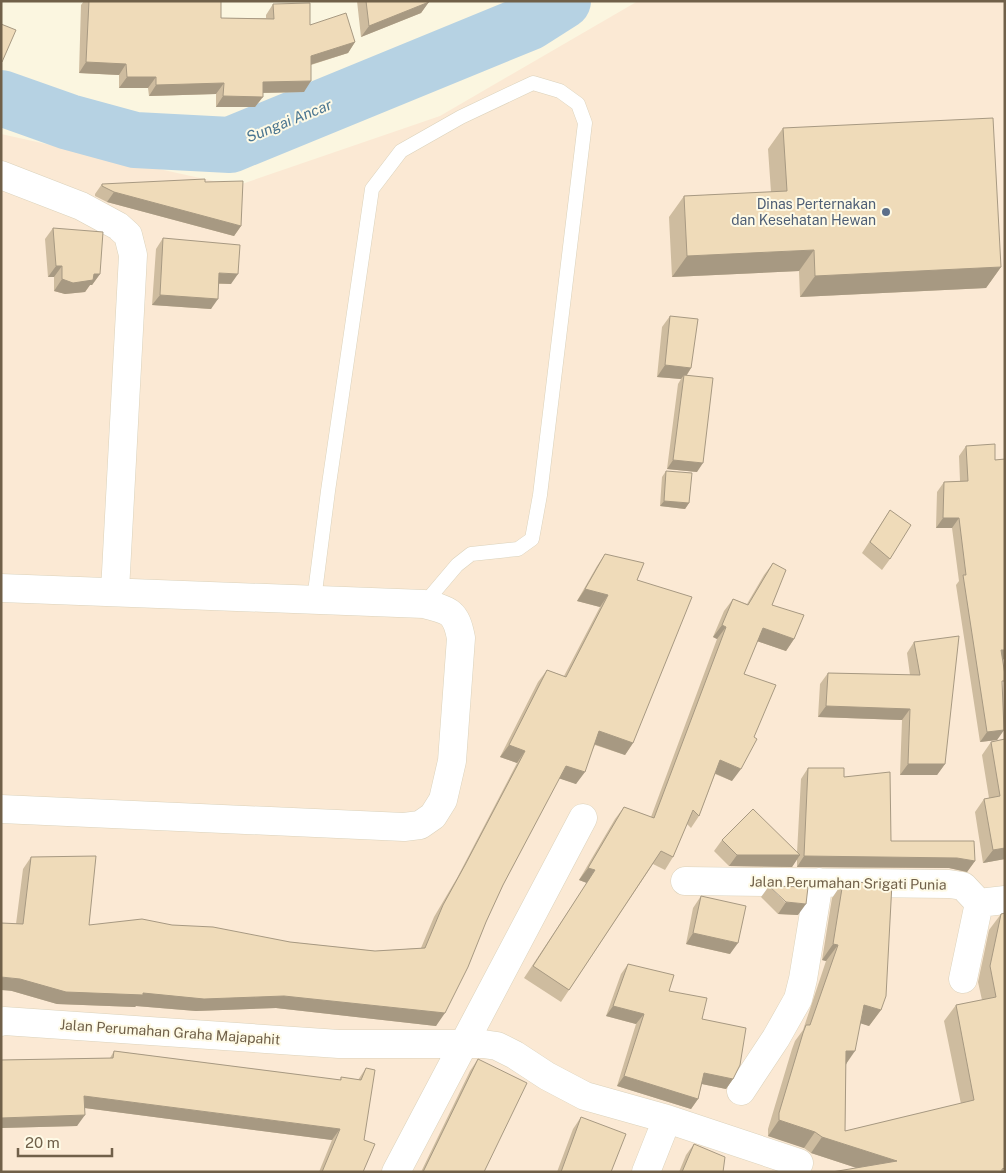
<svg xmlns="http://www.w3.org/2000/svg" width="1006" height="1173" font-family="'Public Sans',sans-serif">
  <style>
    .commercial { fill: #fbe9d4 }
    .lines { fill: none; stroke-linecap: round; stroke-linejoin: round }
    .river { stroke: #b6d2e3; stroke-width: 56 }
    .lane-casing { stroke: #dbd2bb; stroke-width: 15 }
    .street-casing { stroke: #dbd2bb; stroke-width: 29 }
    .lane { stroke: #fff; stroke-width: 14 }
    .street { stroke: #fff; stroke-width: 28 }
    .wall { fill: #cebc9f }
    .shaded-wall { fill: #a79982 }
    .building { fill: #efdbb9; stroke: #a79982 }
    .service-dot { fill: #5c6f8a; stroke: #fefae6; stroke-width: 2 }
    .labels { text-anchor: middle; stroke-width: 4; stroke-linejoin: round; paint-order: stroke }
    .service-label { font-size: 14px; fill: #4e5e75; stroke: #fefae6; text-anchor: end }
    .street-label { font-size: 14px; fill: #706049; stroke: #fefae6 }
    .water-label { font-size: 15px; font-style: italic; fill: #4a7590; stroke: #fefae6 }
  </style>
  <rect width="100%" height="100%" fill="#fbf6e0"/>
  <!-- commercial -->
  <path class="commercial" d="M638,1H1005V1172H1V134L236,186L440,116Z"/>
  <g class="lines">
    <!-- river -->
    <path class="river" d="M1,98L69,122L135,140L230,145L530,22L563,1"/>
    <defs>
      <path id="lane" d="M314,600L328,491L372,189L401,151L461,117L533,83L560,91L578,104L585,123L540,495L532,539L518,549L471,554L457,565L424,604"/>
      <path id="street" d="M1,175L81,206L118,226L128,235L133,255L115,591
        M1,588L424,604C450,610 456,612 461,638L452,761L443,800L433,816L420,825L404,827L1,809
        M685,881L949,884L963,886L979,903L1005,900
        M963,979L979,903
        M1,1022L4,1021L339,1044H483L497,1046L515,1055L547,1076L585,1096L667,1119L799,1163
        M741,1091L776,1038L798,999L803,979L819,882
        M396,1172L583,818
        M646,1172L667,1119"/>
    </defs>
    <!-- lane casing -->
    <use href="#lane" class="lane-casing"/>
    <!-- street casing -->
    <use href="#street" class="street-casing"/>
    <!-- lane -->
    <use href="#lane" class="lane"/>
    <!-- street -->
    <use href="#street" class="street"/>
  </g>
  <!-- wall -->
  <path class="wall" d="M84,1H221V18H266V15L273,4L310,25L355,42L348,53L311,65L304,92L263,93L255,107H216V94L149,96L148,88H119V75L79,73L81,5Z
    M357,1H429L421,13L361,37Z
    M783,128L1001,267L986,288L800,297L799,271L672,277L669,217L684,196L771,192L768,149Z
    M102,184L241,226L234,236L107,202L95,196V194Z
    M53,228L100,274L92,285H90L85,292L65,294L54,291V277H48L45,239Z
    M163,238L231,284H219L211,309L152,305L156,249Z
    M670,316L691,368L687,375L697,472L667,469L678,384L681,379L657,377L662,327Z
    M966,446L995,460L1005,459V659L1002,660V686L1004,730L997,740L980,742L956,585L959,581L952,528H936L937,492L944,482L960,481L959,456Z
    M666,471L689,503L685,509L660,506L662,477Z
    M890,510V559L882,570L862,553Z
    M605,554L637,580L633,743L625,755L595,745L576,784L559,778L503,885L436,1026L276,1008L196,1011L136,1006L135,1007L57,1004L12,991L16,924L23,869L31,857L89,925H172L290,942L375,951L421,948L434,917L457,878L517,763L500,757L538,682L547,670L564,676L600,607L577,601L597,566Z
    M773,563L772,605L794,639L786,651L757,641L744,674L732,781L715,774L699,816L691,828L687,824L673,857L665,870L653,864L561,1002L524,978L587,883L579,880L615,819L624,807L651,817L717,639L713,637L724,611L733,599L747,604L764,575Z
    M914,642L945,764L937,775H900L902,720L818,717L820,684L828,673L910,675L907,653Z
    M1005,739V859L983,863L975,812L984,799L989,798L982,755L991,742Z
    M808,768L844,777L891,841L975,861L967,872L949,868L797,867V859L792,867L729,866L714,851L722,840L797,853L801,779Z
    M843,882L881,1010L869,1026L861,1023L846,1065L845,1131L961,1104L944,1021L956,1005L982,1000L978,982L989,930L1001,914L1005,1172L857,1168L811,1153L804,1148L768,1136V1129L792,1049L795,1041L803,1030L826,961L822,960L832,898Z
    M769,886L798,915L778,914L761,897Z
    M701,896L730,954L686,944L693,908Z
    M628,964L669,991L702,1019L733,1079L726,1089L702,1084L698,1099L691,1109L617,1086L636,1024L606,1016L621,974Z
    M114,1051L340,1080L341,1077L358,1080L366,1068L363,1172H319L332,1140L85,1108L77,1126L1,1128V1060L110,1058Z
    M478,1059L484,1172H421L470,1071Z
    M581,1117L611,1172H557L573,1129Z
    M694,1144L723,1172H679L686,1155Z"/>
  <!-- shaded-wall -->
  <path class="shaded-wall" d="M429,2L421,13L361,37L369,26Z
    M355,42L348,53L303,67L311,56Z
    M86,62L126,64L119,75L79,73Z
    M127,77H156L148,88H119Z
    M311,81L304,92L255,93L263,82Z
    M224,83L216,94L149,96L156,85Z
    M223,96L263,97L255,107H216Z
    M114,192L241,226L234,236L107,202Z
    M814,250L799,271L672,277L687,256Z
    M56,266H62L54,277H48Z
    M1001,267L986,288L800,297L815,276Z
    M219,273L238,274L231,284L212,283Z
    M94,274H100L92,285H90L85,292L65,294L54,291L62,279Z
    M160,295L218,299L211,309L152,305Z
    M665,365L691,368L684,379V375L681,379L657,377Z
    M673,460L703,463L697,472L667,469Z
    M664,501L689,503L685,509L660,506Z
    M943,518H959L952,528H936Z
    M585,589L608,595L600,607L577,601Z
    M722,625L726,627L717,639L713,637Z
    M763,628L794,639L786,651L754,640Z
    M1001,650H1005V659L994,660Z
    M826,706L910,709L902,720L818,717Z
    M1004,730L997,740L980,742L987,732Z
    M599,731L633,743L625,755L591,743Z
    M509,745L525,751L517,763L500,757Z
    M720,760L741,769L732,781L712,772Z
    M908,764H945L937,775H900Z
    M566,766L585,772L576,784L558,778Z
    M1005,848V859L983,863L993,850Z
    M737,855H800L792,867L729,866Z
    M804,856L957,858L975,861L967,872L949,868L797,867Z
    M588,868L595,870L587,883L579,880Z
    M786,902L806,904L798,915L778,914Z
    M693,933L738,943L730,954L686,944Z
    M833,944L838,945L826,961L822,960Z
    M1,977L143,993L284,996L445,1013L436,1026L276,1008L196,1011L136,1006L135,1007L57,1004L12,991L1,990Z
    M864,1005L881,1010L869,1026L853,1021Z
    M613,1006L644,1014L636,1024L606,1016Z
    M846,1051H855L844,1067Z
    M704,1073L733,1079L726,1089L697,1083Z
    M624,1076L698,1099L691,1109L617,1086Z
    M84,1096L340,1129L332,1140L77,1107Z
    M85,1115L77,1126L1,1128V1118Z
    M779,1120L815,1132L804,1148L768,1136Z
    M822,1137L897,1161L869,1172L811,1153Z"/>
  <!-- building -->
  <path class="building" d="M89,1H221V18L274,19L273,4L310,3V25L346,13L355,42L311,56V81L263,82V97L223,96L224,83L156,85V77H127L126,64L86,62Z
    M366,1H429V2L369,26Z
    M1,24L16,30L2,62H1Z
    M993,118L1001,267L815,276L814,250L687,256L684,196L787,191L783,128Z
    M205,179V182L243,181L241,226L114,192L102,186V184Z
    M53,228L103,232L100,274H94L93,280L73,283L62,279V266H56Z
    M163,238L240,245L238,274L219,273L218,299L160,295Z
    M670,316L698,319L691,368L665,365Z
    M684,375L713,378L703,463L673,460Z
    M995,444V460L1005,459V650H1001L1005,675V681H1002L1004,730L987,732L963,575H966L959,518H943L944,482L968,481L966,446Z
    M666,471L692,473L689,503L664,501Z
    M890,510L911,525L890,559L870,542Z
    M605,554L644,563L637,580L692,597L633,743L599,731L585,772L566,766L503,885L486,922L468,967L445,1013L284,996L204,999L143,993V995L66,992L20,979L1,977V923L23,924L31,857L96,856L89,925L142,919L172,925L213,927L290,942L375,951L425,948L443,905L465,865L525,751L509,745L547,670L566,677L608,595L585,589Z
    M773,563L786,570L772,605L804,615L794,639L763,628L744,674L776,685L754,737L757,739L741,769L720,760L699,816L693,810L673,857L661,851L569,990L533,966L595,870L588,868L624,807L654,818L726,627L722,625L733,599L748,605Z
    M959,636L945,764H908L910,709L826,706L828,673L920,675L914,642Z
    M1005,739V848L993,850L984,799L1000,796L991,742Z
    M808,768H844V777L890,772L891,841H974L975,861L957,858L804,856Z
    M753,809L800,855H737L722,840Z
    M843,882L892,883L886,996L881,1010L864,1005L855,1051H846L845,1131L974,1100L956,1005L996,997L990,966L1001,914L1005,913V1168L1002,1169V1172H832L897,1161L822,1137L815,1132L779,1120V1113L803,1033L806,1025H810L838,945L833,944Z
    M769,886L808,887L806,904L786,902Z
    M701,896L746,906L738,943L693,933Z
    M628,964L674,975L669,991L707,998L702,1019L746,1028L740,1065L733,1079L704,1073L698,1099L624,1076L644,1014L613,1006Z
    M114,1051L341,1080V1077L361,1080L366,1068L375,1070L364,1140L375,1144L363,1172H322L340,1129L84,1096L85,1115L1,1118V1060L113,1058Z
    M478,1059L527,1083L484,1172H423Z
    M581,1117L626,1134L611,1172H561Z
    M694,1144L725,1157L723,1172H682Z"/>
  <!-- markers -->
  <circle class="service-dot" cx="886" cy="212" r="5"/>
  <g class="labels">
    <!-- service labels -->
    <g class="service-label">
      <text x="876" y="209">Dinas Perternakan<tspan x="876" dy="16">dan Kesehatan Hewan</tspan></text>
    </g>
    <!-- street labels -->
    <g class="street-label">
      <text transform="translate(848 883) rotate(1)" y="5">Jalan Perumahan Srigati Punia</text>
      <text transform="translate(170 1032) rotate(4)" y="5">Jalan Perumahan Graha Majapahit</text>
    </g>
    <!-- water labels -->
    <g class="water-label">
      <text transform="translate(289 121) rotate(-22)" y="5">Sungai Ancar</text>
    </g>
  </g>
  <!-- border -->
  <rect width="1006" height="1173" fill="none" stroke="#706049" stroke-width="5"/>
  <!-- scale -->
  <path d="M18 1148v8h94v-8" fill="none" stroke="#706049" stroke-width="2.5"/>
  <text x="25" y="1148" font-size="15" fill="#706049" stroke="#fefae6" stroke-width="4" paint-order="stroke">20 m</text>
</svg>
